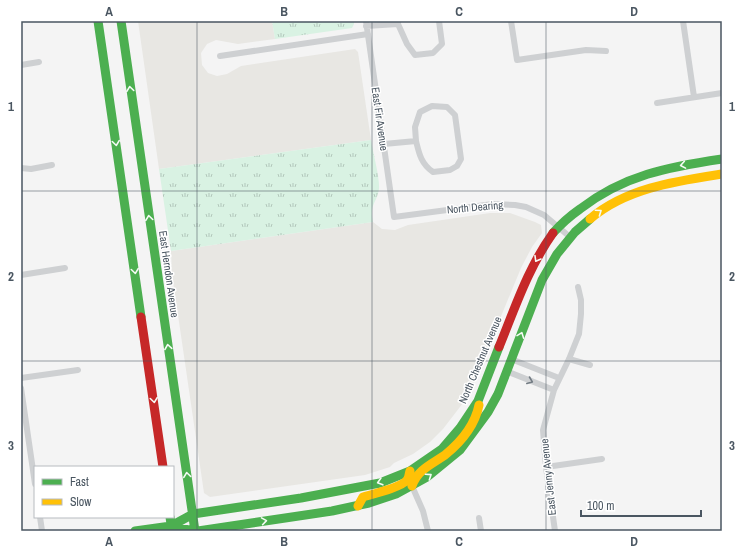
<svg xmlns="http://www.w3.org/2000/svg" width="743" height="552" font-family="'Archivo Narrow',sans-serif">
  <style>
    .commercial { fill: #e8e7e3 }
    .grass { fill: url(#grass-tufts) }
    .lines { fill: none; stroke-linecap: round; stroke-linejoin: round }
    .street { stroke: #ced0d2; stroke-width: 6 }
    .fast { stroke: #4caf50; stroke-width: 9 }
    .slow { stroke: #ffc107; stroke-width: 9 }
    .jam { stroke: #c62828; stroke-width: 9 }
    .oneway { stroke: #f6fbf6 }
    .oneway2 { stroke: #727b83 }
    .grid { fill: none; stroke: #4a5661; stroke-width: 1; stroke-opacity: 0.55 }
    .labels { text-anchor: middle; stroke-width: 3; stroke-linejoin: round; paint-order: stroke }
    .street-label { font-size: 11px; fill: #4a5661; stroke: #fff }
    .neatline { fill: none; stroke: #4a5661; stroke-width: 1.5 }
    .grid-label { font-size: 13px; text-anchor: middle; font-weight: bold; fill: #4a5661 }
  </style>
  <defs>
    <pattern id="grass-tufts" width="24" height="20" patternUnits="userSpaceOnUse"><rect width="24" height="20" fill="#d9f2e3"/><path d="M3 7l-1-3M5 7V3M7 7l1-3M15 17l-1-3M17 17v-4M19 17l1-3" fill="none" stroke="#b2c7bb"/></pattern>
  </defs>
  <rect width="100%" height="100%" fill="#f4f4f4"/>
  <!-- commercial -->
  <path class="commercial" d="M138,21H272L275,39L238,44L216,40L207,44L201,53L202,65L208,73L217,76L227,74L241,66L355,49L358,52L371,140L159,169Z
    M490,213H510L535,222L541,225L542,233L532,247L521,268L471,389L463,403L443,429L430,442L413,454L394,463L390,467L365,475L210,497L204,493L172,274L171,251L373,222L382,229L395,230L408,225Z"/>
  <!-- grass -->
  <path class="grass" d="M272,21H354V24L352,28L275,39Z
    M371,140C373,153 380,178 379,189C377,203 369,204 373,222L171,251L159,169Z"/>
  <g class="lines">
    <!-- street -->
    <path class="street" d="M366,21L394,217L493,204L515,205L526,207L544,215L570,237
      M398,21V24L407,44L415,55L433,53L442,44L439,21
      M511,21L517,60L586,50L606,51
      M683,21L694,97
      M366,26L398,24
      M220,56L368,34
      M21,65L39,62
      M657,103L722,93
      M384,144L416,141L415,127L420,112L432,106L447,107L455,115L461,159L457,166L450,170L433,172C421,164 419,153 416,141
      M21,168L31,169L52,165
      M21,275L65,268
      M511,359L559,378
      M569,359L590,365
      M506,371L554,390
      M21,378L78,370
      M21,388L35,484
      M546,467L602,459
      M412,486L423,511L428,531
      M40,517L42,531
      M479,518L481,531
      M555,531L546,467L543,430L554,390L569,359L579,334L581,314V300L578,287"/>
    <!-- fast -->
    <path class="fast" d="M98,21L141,317
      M121,21L195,531
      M553,233C561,224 570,216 580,209C624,175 668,167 722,159
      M170,517L172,531
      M171,526L193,531
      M135,531L171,526L193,514L301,498L380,483L410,471L442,449L460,428L478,401L499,347
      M198,531L332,511L369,503L396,494L427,477L460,450L488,412L498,394L542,280L557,254L575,232L590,219"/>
    <!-- slow -->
    <path class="slow" d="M590,219C626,188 677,181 722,174
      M412,486C417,470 432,464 445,455C461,442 475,425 479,405
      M358,506L363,497C373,494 402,487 407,480C409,478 409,474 410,471"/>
    <!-- jam -->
    <path class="jam" d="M141,317L163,467
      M499,347C515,308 528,268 553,233"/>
  </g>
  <!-- one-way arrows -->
  <defs><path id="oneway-chevron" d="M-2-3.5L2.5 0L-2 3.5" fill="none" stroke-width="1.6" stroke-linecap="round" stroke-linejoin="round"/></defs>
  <g class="oneway">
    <use href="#oneway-chevron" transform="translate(130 89) rotate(-98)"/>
    <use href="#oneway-chevron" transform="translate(116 143) rotate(82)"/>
    <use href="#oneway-chevron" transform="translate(683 165) rotate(170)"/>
    <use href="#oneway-chevron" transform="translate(599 212) rotate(-35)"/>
    <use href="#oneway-chevron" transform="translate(149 218) rotate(-98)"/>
    <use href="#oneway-chevron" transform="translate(537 259) rotate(120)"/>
    <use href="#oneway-chevron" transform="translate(135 271) rotate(82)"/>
    <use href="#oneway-chevron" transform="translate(521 335) rotate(-69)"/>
    <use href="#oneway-chevron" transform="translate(168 347) rotate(-99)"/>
    <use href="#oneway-chevron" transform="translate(154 400) rotate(82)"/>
    <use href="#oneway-chevron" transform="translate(187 475) rotate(-98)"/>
    <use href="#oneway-chevron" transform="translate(429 476) rotate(-34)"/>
    <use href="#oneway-chevron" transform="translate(380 482) rotate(164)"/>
    <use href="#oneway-chevron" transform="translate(264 521) rotate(-9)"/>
  </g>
  <use class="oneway2" href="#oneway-chevron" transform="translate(530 381) rotate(22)"/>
  <!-- grid -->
  <path class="grid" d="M197,21V531M372,21V531M546,21V531M21,191H722M21,361H722"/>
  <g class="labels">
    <!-- street labels -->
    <g class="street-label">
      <text transform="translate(380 119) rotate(82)" y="4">East Fir Avenue</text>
      <text transform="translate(475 207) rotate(-5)" y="4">North Dearing</text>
      <text transform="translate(169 274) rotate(82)" y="4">East Herndon Avenue</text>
      <text transform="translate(480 360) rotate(-67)" y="4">North Chestnut Avenue</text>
      <text transform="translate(548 477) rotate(-96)" y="4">East Jenny Avenue</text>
    </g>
  </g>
  <!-- border -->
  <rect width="743" height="552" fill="none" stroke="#ffffff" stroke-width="44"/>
  <!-- legend -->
  <rect x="34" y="466" width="140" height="52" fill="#ffffff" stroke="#b7bbc0"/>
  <rect x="42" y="479" width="20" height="6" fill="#4caf50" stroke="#b7bbc0"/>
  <text x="70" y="486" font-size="12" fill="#4a5661">Fast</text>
  <rect x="42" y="499" width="20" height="6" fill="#ffc107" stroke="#b7bbc0"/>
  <text x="70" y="506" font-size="12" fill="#4a5661">Slow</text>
  <!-- scale -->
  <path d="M581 510v6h120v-6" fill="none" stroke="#4a5661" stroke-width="2"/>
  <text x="587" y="510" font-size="12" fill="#4a5661" stroke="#ffffff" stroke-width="3" paint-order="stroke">100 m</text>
  <rect x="22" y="22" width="699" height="508" class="neatline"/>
  <g class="grid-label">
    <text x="109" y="16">A</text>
    <text x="284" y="16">B</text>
    <text x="459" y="16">C</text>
    <text x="634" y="16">D</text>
    <text x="11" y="111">1</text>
    <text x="732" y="111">1</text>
    <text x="11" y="281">2</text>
    <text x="732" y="281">2</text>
    <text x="11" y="450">3</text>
    <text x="732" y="450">3</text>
    <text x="109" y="546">A</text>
    <text x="284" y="546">B</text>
    <text x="459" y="546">C</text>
    <text x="634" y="546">D</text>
  </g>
</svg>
